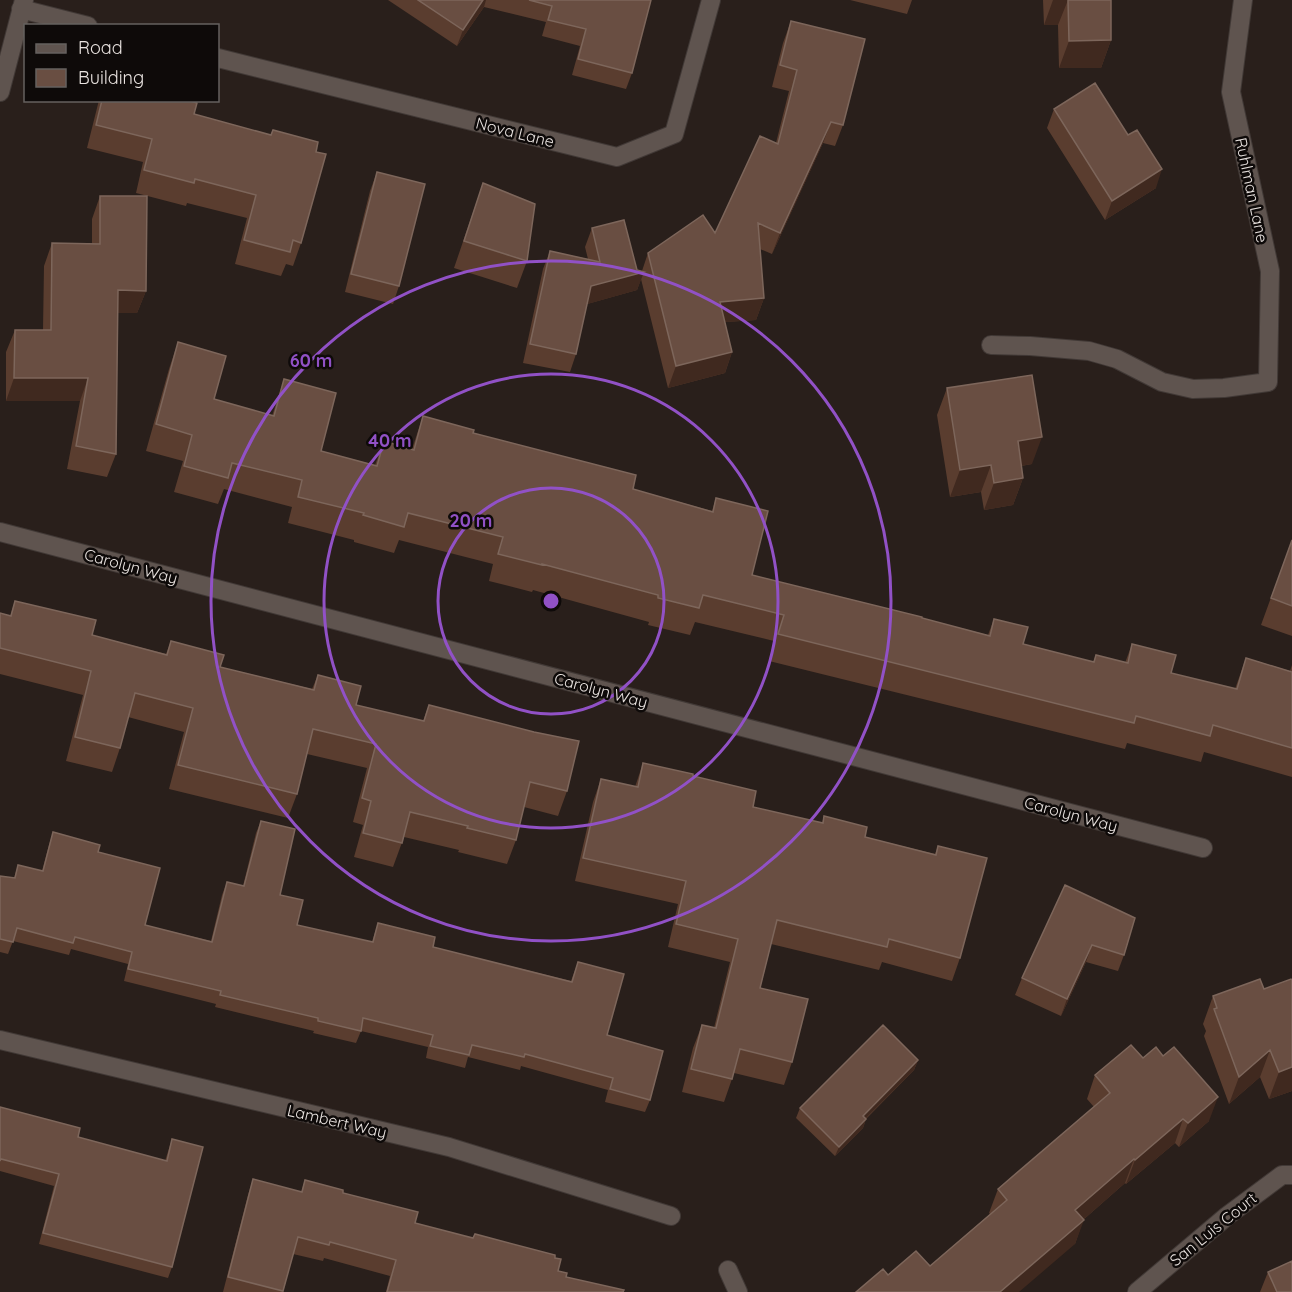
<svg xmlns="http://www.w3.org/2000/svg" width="1292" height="1292" font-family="Quicksand,sans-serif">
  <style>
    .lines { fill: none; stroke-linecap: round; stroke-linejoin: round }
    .minor-casing { stroke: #413936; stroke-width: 20 }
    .minor { stroke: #5f544f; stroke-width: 18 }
    .wall { fill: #5a3d2f }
    .shaded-wall { fill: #40291f }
    .building { fill: #694e42; stroke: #7d665b; stroke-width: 1.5 }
    .ring { fill: none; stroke: #9151c6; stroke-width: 3 }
    .labels { text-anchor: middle; stroke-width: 5; stroke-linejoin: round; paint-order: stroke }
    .street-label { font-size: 16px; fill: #e9e3e0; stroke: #0e0a09 }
    .centre { fill: #9151c6; stroke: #0e0a09; stroke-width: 3 }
    .ring-label { font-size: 18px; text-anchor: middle; font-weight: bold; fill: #9151c6; stroke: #0e0a09; stroke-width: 5; stroke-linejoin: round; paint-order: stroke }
  </style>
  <rect width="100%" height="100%" fill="#291f1b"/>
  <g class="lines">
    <defs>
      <path id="minor" d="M21,9L88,26
        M218,58L617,157L674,134L711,0
        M0,92L24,0
        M991,345L1030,346L1089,351L1117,359L1162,382L1193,389L1224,388L1268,382L1270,271L1231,92L1243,0
        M0,532L1203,848
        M0,1040L449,1147L671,1216
        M728,1270L738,1292
        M1137,1292L1227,1216L1282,1175H1292"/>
    </defs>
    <!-- minor casing -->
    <use href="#minor" class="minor-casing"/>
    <!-- minor -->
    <use href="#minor" class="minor"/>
  </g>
  <!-- wall -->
  <path class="wall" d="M388,0H651L632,73L626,89L572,75L580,46L542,36L546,22L484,7L457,46Z
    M850,0H912L907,14Z
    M1043,0H1111V40L1101,68H1059L1058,25H1044Z
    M791,21L843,125L835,146L823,143L772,254L760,249L764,298L756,320L725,322L732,352L725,373L668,388L641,279L637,290L587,304L576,354L570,372L523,363L543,269L550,251L588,259L585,247L592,228L637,270L642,271L648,253L715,233L776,143L789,91L772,87L783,43Z
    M99,100H187L194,114L316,152L301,243L293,266L286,264L281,276L235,264L247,218L187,203L186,206L136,193L143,162L87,148Z
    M1054,109L1156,188L1105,220L1047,128Z
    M377,172L399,286L393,304L345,292L370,191Z
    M483,183L527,261L517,288L454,268Z
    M100,196L146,291L137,313H117L116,454L107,477L67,469L80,401H6V352L15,330H43L44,266L52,243L92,244V219Z
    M178,342L214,399L272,416L284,379L321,451L375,465L384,441L412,449L423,416L633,489L712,511L716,498L752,575L988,635L994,619L1023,644L1093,662L1096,655L1125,663L1132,644L1171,673L1235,689L1246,658L1290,671L1292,665V777L1204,752L1201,762L1127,743L1125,749L769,661L774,641L695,622L690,635L648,625L649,622L533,590L532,592L489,581L493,564L399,540L394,553L354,542V540L288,523L292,507L224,489L218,504L174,492L183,461L146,451L169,369Z
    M947,388L1032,464L1021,466L1023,478L1013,505L984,510L981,492L950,497L937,415Z
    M1292,540V636L1261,625Z
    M15,601L92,635L166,654L171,641L220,667L312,689L318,675L356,705L423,721L429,705L567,791L558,816L524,807L516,840L507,864L458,852L459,850L404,837L393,867L354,857L363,825L353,822L367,768L307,754L297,794L288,818L169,789L184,732L128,717L120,748L112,772L66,761L83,695L0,674V613L10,616Z
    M643,763L693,776L753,807L822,823L824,816L865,837L935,854L938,846L960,958L952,981L882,962L879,970L771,944L760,988L792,1062L784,1085L734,1073L724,1102L682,1092L693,1048L702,1025L714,1028L730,962L668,947L678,904L575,881L593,802L601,779L635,787Z
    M261,821L280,895L297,925L372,942L378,923L433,947L571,981L578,962L607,1035L650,1100L645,1112L605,1102L608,1090L521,1066L520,1070L468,1057L465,1068L426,1058L428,1047L361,1031L356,1043L313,1033L314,1031L215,1007L216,1004L124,981L128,964L71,949L69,955L13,941L8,954L0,952V876L14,878L18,865L42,871L49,845L53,832L98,852L145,925L211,941L222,895L227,882L243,886L256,833Z
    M1135,918L1124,955L1118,971L1086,962L1061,1016L1015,995L1022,978Z
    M1264,989L1292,1091L1269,1099L1260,1077L1229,1104L1204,1036L1206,1031L1203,1024L1213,996Z
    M1143,1058L1209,1121L1179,1147L1175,1143L1126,1184L1125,1183L1083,1220L1075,1244L888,1275L930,1266L990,1214L989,1213L998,1189L1094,1107L1087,1099L1095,1075Z
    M918,1060L914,1070L866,1119L863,1128L835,1156L796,1118L800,1108Z
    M0,1107L78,1137L165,1161L172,1139V1267L168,1278L39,1244L54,1186L0,1171Z
    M253,1179L301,1192L305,1180L343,1193L415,1223L473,1238L555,1258L558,1271L566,1277L624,1292H386L390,1276L324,1258L323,1261L293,1254L283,1292H223L248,1195Z
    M1268,1272L1292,1292H1260Z"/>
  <!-- shaded-wall -->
  <path class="shaded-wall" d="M483,0H486L484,7L457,46L463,30Z
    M1053,0H1068L1058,25H1044Z
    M1111,40L1101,68H1059L1069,41Z
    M831,122L823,143L772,254L780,233Z
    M1162,169L1156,188L1105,220L1112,201Z
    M644,272L637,290L584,305L591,286Z
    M118,290L146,291L137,313H109Z
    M764,298L756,320L712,323L720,302Z
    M732,352L725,373L668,388L676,366Z
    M14,378H88L80,401H6Z
    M1042,437L1032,464L1008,468L1018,441Z
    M991,465L981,492L950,497L960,470Z
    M1023,478L1013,505L984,510L994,483Z
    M1092,945L1086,962L1061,1016L1067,999Z
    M1270,1050L1260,1077L1229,1104L1239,1077Z
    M918,1060L914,1070L859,1125L863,1116Z
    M1292,1067V1091L1269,1099L1279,1072Z
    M1218,1097L1209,1121L1179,1147L1188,1123Z
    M866,1119L863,1128L835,1156L839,1147Z
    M1183,1119L1175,1143L1126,1184L1135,1160Z
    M1134,1159L1125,1183L1067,1234L1075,1210Z
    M1084,1220L1075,1244L1019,1292H1000Z"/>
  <!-- building -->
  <path class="building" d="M418,0H483L463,30Z
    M529,0H651L632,73L578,59L586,29L548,20L552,6Z
    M1068,0H1111V40L1069,41Z
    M791,21L865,39L843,125L831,122L780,233L758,223L764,298L720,302L732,352L676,366L648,253L703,215L715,233L760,136L778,144L797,70L780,65Z
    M1095,83L1128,135L1137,130L1162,169L1112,201L1054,109Z
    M102,100H187L197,103L194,114L271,135L273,130L318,142L316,152L326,154L301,243L293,240L290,252L244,240L256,195L195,179L194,183L144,170L152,139L96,125Z
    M377,172L425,184L399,286L351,274Z
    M483,183L535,204L527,261L464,241Z
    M100,196H147L146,291L118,290L116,454L76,446L88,378H14L15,330H51L52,243L100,244Z
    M624,220L637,270L644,272L591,286L576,354L530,344L550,251L600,262L592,228Z
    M178,342L226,356L214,399L274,416L284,379L336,393L321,451L377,466L384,441L414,450L423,416L474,430L473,433L636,475L633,489L713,512L716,498L768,511L752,575L922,617V618L990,636L994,619L1028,627L1023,644L1094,662L1096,655L1128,663L1132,644L1176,655L1171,673L1237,689L1246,658L1292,672V748L1213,725L1210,736L1136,716L1134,723L778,634L784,615L703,595L699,608L658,598V595L542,564V565L498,554L503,537L408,513L404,527L363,515L364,513L298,497L302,480L232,463L228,478L184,466L192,435L156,424Z
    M1032,375L1042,437L1018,441L1023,478L994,483L991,465L960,470L947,388Z
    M1292,540V606L1271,598Z
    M15,601L96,620L92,635L167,655L171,641L224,655L220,667L314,690L318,675L361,686L356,705L424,721L429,705L534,732L579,741L567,791L530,782L516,840L467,828L468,826L410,812L402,843L363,833L371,801L362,798L376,744L313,729L297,794L178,765L193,708L135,693L120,748L75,737L91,671L0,648V613L11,616Z
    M643,763L693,774V776L756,791L753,807L823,823L824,816L867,827L865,837L936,855L938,846L987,858L960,958L889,939L887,947L777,920L760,988L808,999L792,1062L740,1049L732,1079L691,1069L702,1025L716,1028L738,939L676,924L686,881L583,858L601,779L638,787Z
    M261,821L295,829L280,895L303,900L297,925L373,942L378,923L435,937L433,947L572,982L578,962L624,974L607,1035L663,1051L650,1100L610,1089L613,1078L525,1054L524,1057L472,1045L469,1055L430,1046L433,1035L363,1018L361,1031L318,1021V1018L220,995L221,991L128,969L132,952L75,937L73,943L17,928L13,942L0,939V876L15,878L18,865L43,871L53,832L100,845L98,852L160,868L145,925L212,942L227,882L244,886Z
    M1065,885L1135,918L1124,955L1092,945L1067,999L1022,978Z
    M1260,979L1264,989L1291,979L1292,980V1067L1279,1072L1270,1050L1239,1077L1214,1009L1217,1008L1213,996Z
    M883,1025L918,1060L863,1116L866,1119L839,1147L800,1108Z
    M1131,1045L1143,1058L1156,1047L1163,1056L1174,1047L1218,1097L1188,1123L1183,1119L1135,1160L1134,1159L1075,1210L1084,1220L1000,1292H856L883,1269L888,1275L916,1251L930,1266L1007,1200L998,1189L1110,1093L1095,1075Z
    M0,1107L80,1128L78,1137L167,1161L172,1139L203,1147L172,1267L43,1233L59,1174L1,1159L0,1161Z
    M253,1179L302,1192L305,1180L343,1190V1193L418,1212L415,1223L473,1238L475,1234L555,1255V1258L561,1259L558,1271L567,1273L566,1277L624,1290L623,1292H624H387L396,1260L330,1242L329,1245L298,1237L283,1291L228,1277Z
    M1292,1261V1292H1277L1268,1272Z"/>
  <!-- distance rings -->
  <g class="ring">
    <circle cx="551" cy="601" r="113"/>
    <circle cx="551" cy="601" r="227"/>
    <circle cx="551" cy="601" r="340"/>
  </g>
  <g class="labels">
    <!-- street labels -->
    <g class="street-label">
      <text transform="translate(515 132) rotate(14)" y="6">Nova Lane</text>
      <text transform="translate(1252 190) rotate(78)" y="6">Ruhlman Lane</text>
      <text transform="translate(131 566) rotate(15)" y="6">Carolyn Way</text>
      <text transform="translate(601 690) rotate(15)" y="6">Carolyn Way</text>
      <text transform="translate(1071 814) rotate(15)" y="6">Carolyn Way</text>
      <text transform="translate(337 1121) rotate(13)" y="6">Lambert Way</text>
      <text transform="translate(1213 1229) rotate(-39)" y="6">San Luis Court</text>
    </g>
  </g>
  <circle cx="551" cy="601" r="9" class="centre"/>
  <g class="ring-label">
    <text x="311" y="367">60 m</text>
    <text x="390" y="447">40 m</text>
    <text x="471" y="527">20 m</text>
  </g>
  <!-- legend -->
  <rect x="24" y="24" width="195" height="78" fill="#0e0a09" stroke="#66615f" stroke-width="1.5"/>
  <rect x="36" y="44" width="30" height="9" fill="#5f544f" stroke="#66615f" stroke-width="1.5"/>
  <text x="78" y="54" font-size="18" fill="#e9e3e0">Road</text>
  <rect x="36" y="69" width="30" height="18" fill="#694e42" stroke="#66615f" stroke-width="1.5"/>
  <text x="78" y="84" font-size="18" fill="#e9e3e0">Building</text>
</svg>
